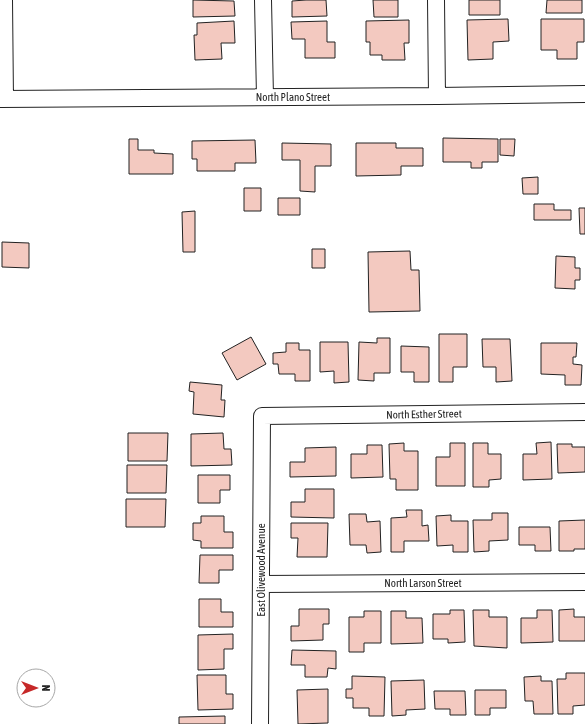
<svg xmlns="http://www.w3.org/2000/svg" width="585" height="724" font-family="'Asap Condensed',sans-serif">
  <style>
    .building { fill: #f3c9c0; stroke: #222 }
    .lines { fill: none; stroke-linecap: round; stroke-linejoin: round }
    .minor-casing { stroke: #222; stroke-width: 18 }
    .minor { stroke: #fff; stroke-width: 16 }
    .labels { text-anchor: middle; stroke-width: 3; stroke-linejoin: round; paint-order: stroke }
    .street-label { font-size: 11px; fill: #222; stroke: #fff }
  </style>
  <rect width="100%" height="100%" fill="#fff"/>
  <!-- building -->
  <path class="building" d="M193,0L234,1L235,16L193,17Z
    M306,0H326L327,16L292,17V1Z
    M373,0H398V17H374Z
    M469,0H500V15H469Z
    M547,0H582V13H546Z
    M508,19L509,41L493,42V59L468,60L467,20Z
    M541,19H584V42H577V59H557V50H541Z
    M409,20V43H404L405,60H382V55H370V42H366V21Z
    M234,21L235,43H221L222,59L195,60L194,35H197V23Z
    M327,21V42H335V58H305V39H292L291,22Z
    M443,138L498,139V162H482V168H471V162H443Z
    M129,139H138V150H154V153L173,154V174H129Z
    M500,139H515L514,156L500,155Z
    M255,140L256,163H235V171H197V159H192V141Z
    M282,143L331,144V166H315V192L300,191V160H282Z
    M356,143H396V148H423V166H401V175L356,176Z
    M538,177V194H523L522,178Z
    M244,188H261V211H244Z
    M278,198H300V215H278Z
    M534,204H554V210H571V220H534Z
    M579,208H585V234H580Z
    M195,211V252H183L182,212Z
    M2,242L29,243V268L2,267Z
    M312,249H325V268H312Z
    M410,251L411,270H419L420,311L369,312L368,252Z
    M556,256L575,257V268H580V280H575V289L555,288Z
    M439,334H467V367H453V382H439Z
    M251,337L266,364L237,380L222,353Z
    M377,338H390V373H374V381L358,380L359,342L377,343Z
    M482,339H510L512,381L496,382V367H483Z
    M320,342H348L349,382L334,383V371L320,372Z
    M286,343H299V350H310V381H295V374H279L278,364H273V353L286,352Z
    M541,343H577L576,357H573V364L582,365L581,385H565V375L541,374Z
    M401,346L429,347V382H414V372H401Z
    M190,382L222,385L221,400H225L224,417L193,414L194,392L189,391Z
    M128,433H168L167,461H128Z
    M223,433L224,449H231L232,465L191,466V434Z
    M551,442L552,479L523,480V454H537L536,443Z
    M404,443V451H418V490H396V479H390L389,444Z
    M450,443H465V486H436V457H450Z
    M473,443H488V454H501V479L489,480V487H473Z
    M557,444H572V447H585V472L558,473Z
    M367,445H382L383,477L351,478V454H367Z
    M336,447V476L290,477V462H305V448Z
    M127,465H167L166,493H127Z
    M198,475H230V490H220V503H198Z
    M305,489H334V518L291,517V502H305Z
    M126,499H166L165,527H126Z
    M406,510H422V526L428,525L429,541H404V552H391V518L407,517Z
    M492,513H508V540L489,541V551L474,552L473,520H492Z
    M349,514H366L367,522L380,521L381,552L367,553L366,545H350Z
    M451,515V521H468V552H453V545L437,546L436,516Z
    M201,516H224V532H233V548H201V541L193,540V523H201Z
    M585,520V549H574V551H559V521Z
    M291,523H328L327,557H297L298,538H291Z
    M519,527H550L551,551H535V545H519Z
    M200,555H233V570H219V583H199Z
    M199,599H221V612H233V627H199Z
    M299,609H329V624H323V640L291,641V626H299Z
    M574,609V617H585V641H559V610Z
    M450,610H464L465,642L448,643V639H433V614H450Z
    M473,610H489V617H507V648L474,646Z
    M537,610H552L553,642L521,643V618H537Z
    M364,611H381V643H364V652H349V617H364Z
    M391,611H406V618H422L423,643L391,644Z
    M233,634V649H224V669L198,670V635Z
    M292,650L336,651V669L328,668L327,677H305V665H291Z
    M566,673H585V705L573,706V714H558L557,679H566Z
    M197,675H226V694H233V709L198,710Z
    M352,676L385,677L384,716H369V708H353V698H346V689H352Z
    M541,676V681H552L553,714H534L533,701H525L524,677Z
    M424,680L425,709L406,710V715L392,716L391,681Z
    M328,689V723L298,724L297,690Z
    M475,690H506V708H490V715H475Z
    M434,691H465L466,715H450V709H435Z
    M225,716V724H179V717Z"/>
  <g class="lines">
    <defs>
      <path id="minor" d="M4,0L5,99
        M263,0L265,97
        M436,0L437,96
        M0,99L437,96L585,94
        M261,584L585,582
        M260,724L262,416L585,412"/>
    </defs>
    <!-- minor casing -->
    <use href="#minor" class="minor-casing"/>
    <!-- minor -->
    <use href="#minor" class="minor"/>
  </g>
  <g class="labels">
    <!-- street labels -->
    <g class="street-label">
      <text x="293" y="101">North Plano Street</text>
      <text transform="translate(424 414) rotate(-1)" y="4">North Esther Street</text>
      <text transform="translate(261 570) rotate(-90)" y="4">East Olivewood Avenue</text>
      <text x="423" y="587">North Larson Street</text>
    </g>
  </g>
  <!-- north arrow -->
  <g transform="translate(36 688) rotate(90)"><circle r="19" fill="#ffffff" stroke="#a7a7a7"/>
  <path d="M0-3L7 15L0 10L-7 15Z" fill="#c62828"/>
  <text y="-6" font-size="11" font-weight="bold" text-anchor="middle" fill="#222222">N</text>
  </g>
</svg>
